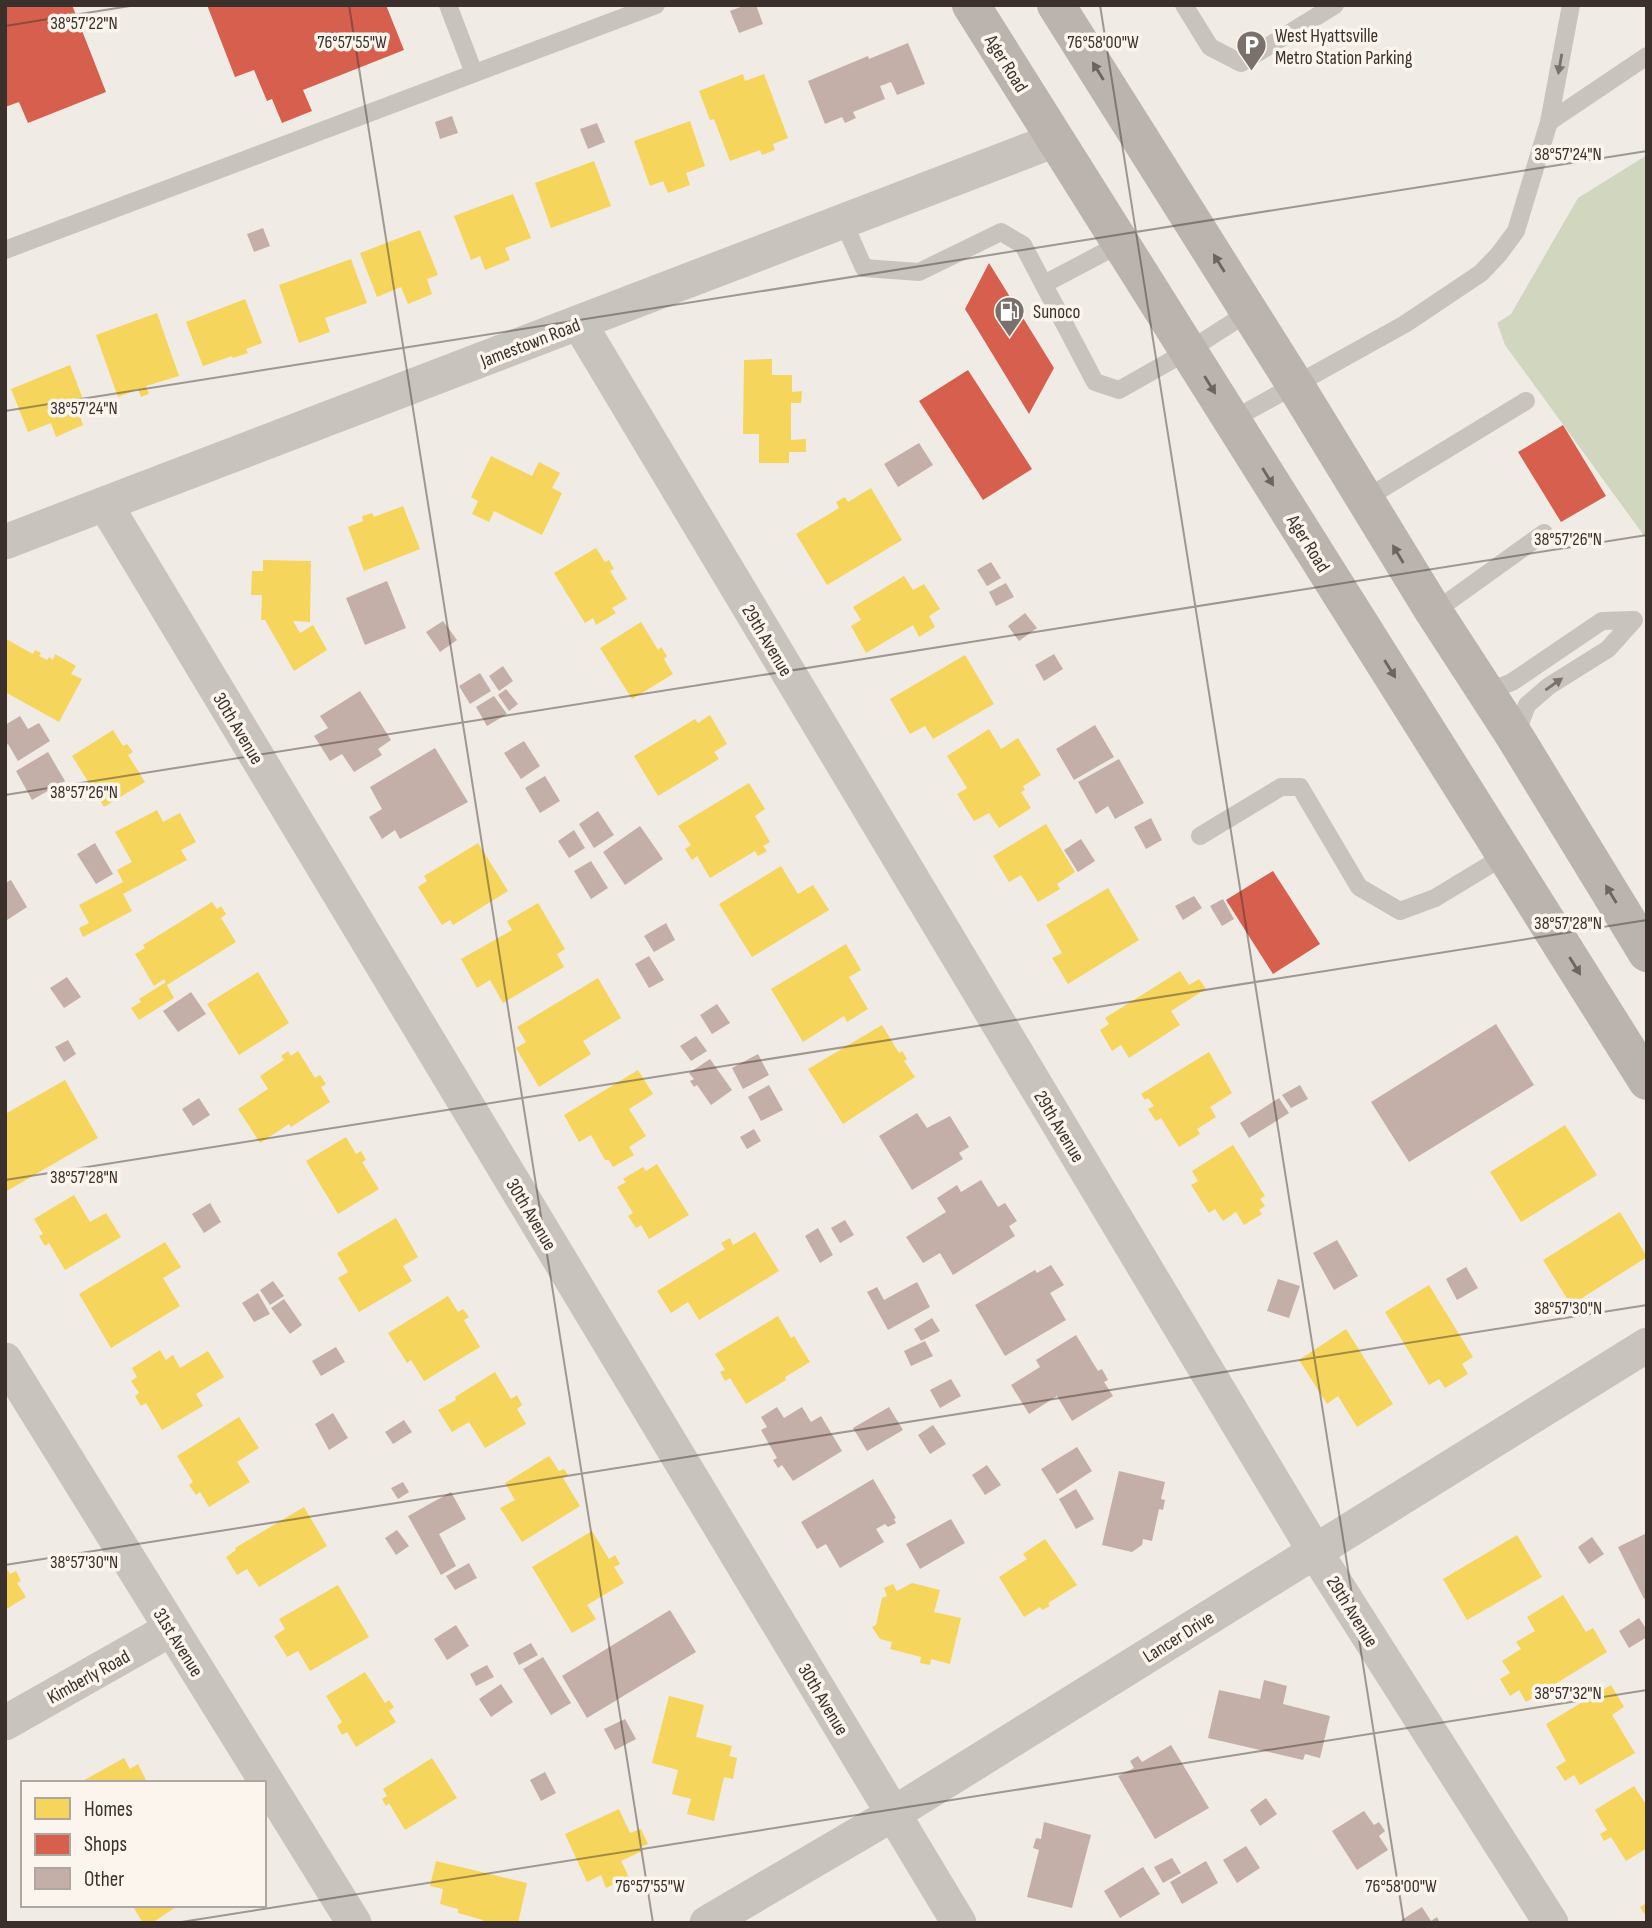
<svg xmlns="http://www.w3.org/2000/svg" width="1652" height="1928" font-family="'Sofia Sans Condensed',sans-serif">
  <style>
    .green { fill: #d1d6bf }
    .homes { fill: #f6d55c }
    .shops { fill: #d6604d }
    .building { fill: #c3afa7 }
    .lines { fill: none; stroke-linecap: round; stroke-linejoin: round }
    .service { stroke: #c9c3be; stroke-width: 18 }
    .minor { stroke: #c9c3be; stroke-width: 35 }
    .secondary { stroke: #bab3ae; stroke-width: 38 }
    .oneway { fill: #7b726d }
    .oneway2 { fill: #6e645f }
    .ticks { fill: none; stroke: #3b302b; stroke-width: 2; stroke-opacity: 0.45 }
    .labels { text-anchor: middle; stroke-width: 7; stroke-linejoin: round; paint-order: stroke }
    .poi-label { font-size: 19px; fill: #3b302b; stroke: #fbf5ee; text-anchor: start }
    .street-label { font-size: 19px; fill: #3b302b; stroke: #fbf5ee }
    .ticks-label { font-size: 18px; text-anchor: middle; fill: #3b302b; stroke: #fbf5ee; stroke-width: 7; stroke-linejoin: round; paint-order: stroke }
  </style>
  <rect width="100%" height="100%" fill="#f0ebe5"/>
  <!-- green -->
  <path class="green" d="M1647,155V536L1645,537L1505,345L1497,323L1511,314L1578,198Z"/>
  <!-- homes -->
  <path class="homes" d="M743,74L745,81L764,74L788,138L773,144L775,150L762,155L760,150L730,161L714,119L710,120L699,91Z
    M690,121L705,166L686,173L690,185L668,193L663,181L650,186L634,141Z
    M594,161L611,206L551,228L535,183Z
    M513,194L531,238L505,248L510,260L485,270L480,256L471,260L454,216Z
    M420,230L438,275L427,279L432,294L408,304L401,287L377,297L360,253Z
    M351,259L367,303L325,318L330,332L299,343L279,285Z
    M245,299L262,343L246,349L248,353L233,358L232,356L203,366L186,322Z
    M157,313L179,376L146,386L149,394L141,397L138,389L118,397L96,335Z
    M772,359V375H792V392L802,391L801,403H791V440L806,439V452H789V463H759V434H743L744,360Z
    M70,365L87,410L79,413L83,425L56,437L51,423L28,432L11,389Z
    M491,456L532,476L539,462L560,473L552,488L562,493L542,535L494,511L489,522L472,514L478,501L471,497Z
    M871,488L902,540L827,585L796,534L839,508L836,502L845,497L848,502Z
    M403,506L420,549L364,571L348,527L363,521L362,516L372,513L374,517Z
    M596,548L605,562L609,560L614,569L610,571L627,599L612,608L616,613L596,625L593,618L585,623L554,573Z
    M263,560L311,561L310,622L293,621L300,633L313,625L327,650L294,671L265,620H261L262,595H251L252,571H263Z
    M904,576L913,590L924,584L940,609L929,616L935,627L919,637L913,625L866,653L851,626L861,620L853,607Z
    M641,622L658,650L661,647L667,656L664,659L673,674L632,699L600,648Z
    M6,639L33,654L35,650L41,653L39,656L47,660L49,657L53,660L55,654L76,666L71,674L82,679L59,722L5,692Z
    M965,655L994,704L933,739L925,726L910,734L890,699Z
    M710,715L727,744L714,752L719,759L658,796L634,756L695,719L698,723Z
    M989,729L1001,749L1018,738L1041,775L1023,786L1025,790L1021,792L1031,808L999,828L989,813L974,821L957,794L967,788L947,756Z
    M113,730L123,746L127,744L133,752L128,755L145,782L104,807L72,756Z
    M749,783L765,809L755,816L770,842L763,846L767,851L758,856L755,851L710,878L697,856L692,860L685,849L691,845L678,826Z
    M157,810L163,822L180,813L196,842L181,850L187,860L123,894L132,911L83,937L79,928L89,923L79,905L123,882L117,870L132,862L115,832Z
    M1046,824L1075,872L1057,884L1060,889L1038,902L1021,875L1009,882L993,856Z
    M478,843L508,891L453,925L450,920L442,925L418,887L427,881L424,876Z
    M781,866L798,894L813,885L829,910L752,957L719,904Z
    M1108,888L1139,940L1068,984L1052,958L1062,953L1046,925Z
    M212,902L217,909L221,906L226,914L221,918L236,942L167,985L174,998L139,1020L131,1008L141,1002L139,999L166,982L164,979L154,986L135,954L145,948L143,945Z
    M538,903L565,949L557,954L564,967L503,1003L490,980L477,988L461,959L512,930L507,921Z
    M846,944L861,970L849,977L868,1009L847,1022L844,1016L803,1042L771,989Z
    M1180,971L1189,985L1199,979L1206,989L1171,1011L1180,1025L1129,1058L1121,1045L1112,1051L1100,1030L1109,1024L1105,1018Z
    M258,972L289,1023L239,1055L207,1004Z
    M598,978L621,1018L583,1041L591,1054L539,1087L516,1048L526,1042L517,1027Z
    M882,1025L899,1053L902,1051L907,1059L904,1061L915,1077L843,1124L808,1069Z
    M288,1051L291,1056L298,1051L315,1078L320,1075L326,1084L321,1087L330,1102L291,1127L289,1124L260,1143L238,1109L268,1089L260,1076L284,1060L281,1056Z
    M1209,1052L1232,1093L1210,1107L1216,1117L1197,1129L1200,1134L1179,1147L1161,1118L1156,1121L1148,1109L1154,1106L1148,1098L1145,1100L1141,1094Z
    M638,1070L653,1094L629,1109L646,1136L629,1147L634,1155L613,1167L609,1160H605L591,1135L579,1142L564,1115Z
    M65,1080L98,1138L5,1192V1114Z
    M1565,1125L1597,1175L1521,1222L1490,1172Z
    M346,1137L356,1154L361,1151L366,1160L362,1162L379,1189L338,1214L306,1161Z
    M1233,1145L1265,1196L1260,1199L1265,1206L1259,1210L1262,1214L1244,1225L1236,1212L1223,1221L1215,1209L1209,1213L1191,1185L1198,1181L1192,1171Z
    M657,1164L689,1215L649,1239L641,1225L636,1228L628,1216L633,1213L617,1187L626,1182L623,1179L643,1167L646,1171Z
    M74,1195L90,1222L106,1213L121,1237L65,1270L49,1243L45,1246L39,1236L43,1234L34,1219Z
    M1620,1212L1647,1257L1571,1305L1543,1260Z
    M396,1218L418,1257L403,1266L412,1281L359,1312L338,1278L348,1272L337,1253Z
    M755,1232L779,1271L699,1320L688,1302L671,1313L657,1291L725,1249L721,1243L730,1238L733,1245Z
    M165,1242L181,1267L163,1278L180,1306L111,1348L79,1294Z
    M1429,1285L1473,1357L1462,1364L1468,1374L1445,1388L1439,1379L1429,1385L1385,1312Z
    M448,1296L458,1312L463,1309L469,1317L464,1320L480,1347L424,1381L411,1360L407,1363L388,1333Z
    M778,1316L791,1338L794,1336L810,1362L785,1377L786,1380L746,1404L730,1378L725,1381L720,1372L725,1370L715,1354Z
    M1346,1329L1393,1404L1357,1427L1338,1396L1327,1404L1299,1360Z
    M160,1350L166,1360L173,1355L180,1368L208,1351L224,1377L196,1394L203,1406L162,1430L146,1403L141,1406L135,1396L139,1393L131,1381L137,1377L132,1368Z
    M495,1372L511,1399L517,1395L522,1405L517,1409L526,1424L485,1448L469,1422L452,1432L438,1410L456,1400L455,1397Z
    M239,1417L259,1448L237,1462L250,1482L209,1507L200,1492L196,1495L189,1485L193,1482L177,1456Z
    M549,1456L559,1471L564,1469L568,1475L563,1478L580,1506L522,1542L500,1508L515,1500L505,1483Z
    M304,1507L327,1546L259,1587L247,1569L237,1575L226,1557L236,1550L235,1548Z
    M592,1531L609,1559L615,1555L620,1564L614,1567L624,1583L587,1605L596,1619L572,1633L532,1567Z
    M1517,1535L1542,1577L1467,1620L1443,1579Z
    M1045,1539L1077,1585L1048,1603L1050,1606L1042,1610L1040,1607L1024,1617L999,1577L1027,1559L1023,1554Z
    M5,1566L10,1574L16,1571L21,1581L17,1583L26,1597L5,1610Z
    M912,1583L940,1590L934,1612L961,1618L950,1664L931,1659L930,1665L920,1663L921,1657L890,1649L892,1642L880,1639L872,1627L876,1625L882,1598L887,1596L884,1588L893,1584L897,1591Z
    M338,1585L369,1637L310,1671L298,1651L287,1657L274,1636L285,1629L279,1619Z
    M1563,1595L1586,1632L1593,1628L1607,1652L1526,1702L1519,1690L1510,1696L1500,1679L1510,1673L1502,1661L1521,1649L1516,1642L1535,1631L1527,1617Z
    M365,1672L385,1703L389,1700L394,1707L389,1711L396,1722L356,1747L347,1732L342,1735L337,1726L342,1722L326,1696Z
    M1611,1685L1624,1707L1612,1715L1635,1753L1580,1785L1574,1775L1565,1781L1556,1767L1566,1761L1546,1724Z
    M669,1696L704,1705L696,1737L732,1746L729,1756L737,1758L733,1779L724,1777L714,1821L687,1814L691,1799L672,1794L678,1770L652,1763Z
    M124,1758L130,1769L138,1764L147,1782L79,1783Z
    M432,1758L457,1798L405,1830L389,1803L386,1806L382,1799L387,1796L383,1789Z
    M1634,1786L1647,1806V1848L1626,1861L1611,1837L1604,1841L1600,1834L1607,1830L1595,1810Z
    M619,1809L630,1833L641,1829L648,1844L640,1847L642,1851L621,1861L629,1877L606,1888L601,1875L587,1882L565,1834Z
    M436,1861L527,1883L518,1923H483V1920L458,1913V1909L440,1904L443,1889L430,1886Z
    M1647,1903V1918L1640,1907Z
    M132,1905H179L152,1923H143Z"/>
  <!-- shops -->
  <path class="shops" d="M5,5H72L106,92L28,123L19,102L5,107Z
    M207,5H386L404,50L303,90L312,111L282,123L272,99L267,101L254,70L235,77Z
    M989,263L1054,368L1029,414L965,309Z
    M968,370L1032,469L983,500L919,401Z
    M1563,425L1606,496L1561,522L1518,452Z
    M1273,871L1320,944L1273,974L1226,900Z"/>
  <!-- building -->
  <path class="building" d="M746,5H756L763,24L739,33L730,11Z
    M908,43L925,84L897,95L891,82L880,86L885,99L853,112L856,118L845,123L842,117L825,124L808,81L868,56L869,59Z
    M452,116L458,133L440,139L435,122Z
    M597,123L605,142L588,149L580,129Z
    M263,228L270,246L254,252L247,234Z
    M919,443L933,465L898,487L884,464Z
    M991,562L1001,578L987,586L977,570Z
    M387,581L406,628L365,645L346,598Z
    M1006,583L1014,597L996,606L989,592Z
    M1025,613L1037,628L1019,641L1008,626Z
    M443,621L457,640L440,652L426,632Z
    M1054,654L1063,669L1044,681L1035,665Z
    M503,666L513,681L499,691L489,676Z
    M480,673L491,691L470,704L459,686Z
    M506,689L518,704L509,711L498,695Z
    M360,691L391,740L378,749L382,755L354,772L342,754L330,761L314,736L328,728L320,716Z
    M494,696L507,714L487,726L476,707Z
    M20,716L28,729L39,723L50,741L18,761L8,744L5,746V725Z
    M1095,725L1114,757L1074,780L1056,749Z
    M524,741L540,766L521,779L504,753Z
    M435,748L468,802L400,839L395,830L382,839L369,817L382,809L370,787Z
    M48,752L65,781L32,800L16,771Z
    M1119,759L1144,803L1115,819L1108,806L1096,814L1078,782Z
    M545,776L560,801L540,813L525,788Z
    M598,811L614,835L594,848L579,824Z
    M1151,818L1162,840L1146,849L1134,827Z
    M640,826L663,859L625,885L603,852Z
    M574,830L585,848L569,858L558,841Z
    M1081,839L1095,861L1078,872L1064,850Z
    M95,843L113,874L96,884L77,854Z
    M591,861L608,888L591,899L574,871Z
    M11,880L27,907L7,920L5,883Z
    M1194,896L1202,908L1183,920L1175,906Z
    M1223,899L1234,919L1222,926L1210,906Z
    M666,923L675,940L654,952L644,936Z
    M649,956L664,980L649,988L635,964Z
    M67,977L81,997L64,1008L50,988Z
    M191,992L206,1014L178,1032L163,1011Z
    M717,1004L730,1023L712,1034L700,1015Z
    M1496,1024L1534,1085L1409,1162L1371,1102Z
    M696,1036L707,1051L691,1061L680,1046Z
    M68,1040L76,1054L64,1062L55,1047Z
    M758,1054L769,1075L743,1089L732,1068Z
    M710,1059L732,1090L711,1105L697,1085L694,1087L690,1081L694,1079L689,1073Z
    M769,1085L783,1110L761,1121L748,1097Z
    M1300,1085L1308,1099L1291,1108L1282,1095Z
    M199,1098L210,1115L193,1126L182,1109Z
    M1279,1098L1289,1113L1249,1138L1240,1123Z
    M917,1113L927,1128L950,1116L969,1147L959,1153L963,1159L912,1190L879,1136Z
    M754,1129L761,1141L747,1149L740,1137Z
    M981,1180L998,1207L1005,1203L1017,1221L1009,1226L1015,1236L953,1275L940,1253L923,1263L906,1237L946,1212L937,1198L957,1185L961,1192Z
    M210,1203L221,1222L204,1233L192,1214Z
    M845,1220L854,1235L840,1243L831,1228Z
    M818,1228L833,1255L820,1263L805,1236Z
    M1337,1240L1358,1276L1334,1290L1313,1253Z
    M1051,1265L1064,1285L1050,1293L1066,1320L1005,1356L975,1305L1035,1270L1037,1273Z
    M1466,1267L1478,1288L1457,1300L1446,1279Z
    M1278,1279L1300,1286L1289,1318L1267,1311Z
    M273,1281L284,1296L270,1305L260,1290Z
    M917,1282L930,1307L888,1330L867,1292L877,1287L884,1300Z
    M258,1293L270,1314L254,1322L242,1303Z
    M284,1299L302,1325L290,1334L271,1308Z
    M932,1318L940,1331L921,1341L914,1329Z
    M1076,1335L1098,1371L1102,1369L1108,1380L1104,1382L1113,1396L1072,1421L1057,1396L1029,1414L1011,1385L1040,1367L1036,1360Z
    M925,1341L933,1356L911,1366L904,1351Z
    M336,1347L345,1362L321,1376L312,1361Z
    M951,1379L961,1396L940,1408L930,1390Z
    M777,1407L784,1418L802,1407L811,1422L821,1416L842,1451L793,1481L782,1465L778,1468L773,1460L777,1458L761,1430L767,1427L761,1417Z
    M889,1407L903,1430L867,1451L853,1428Z
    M333,1413L348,1438L329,1450L315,1424Z
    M404,1420L412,1432L393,1444L385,1432Z
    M933,1425L946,1444L930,1454L918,1435Z
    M1077,1447L1092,1471L1057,1494L1041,1469Z
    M987,1465L1001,1485L985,1495L972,1475Z
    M1119,1471L1165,1482L1161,1499L1165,1500L1163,1510L1159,1509L1152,1541L1143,1539L1142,1545L1132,1552L1102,1545Z
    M873,1479L896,1518L894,1519L896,1523L888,1527L885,1524L876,1529L884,1542L840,1568L826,1544L817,1549L801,1522Z
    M403,1482L409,1492L398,1499L391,1488Z
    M1076,1489L1094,1519L1076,1529L1059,1499Z
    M451,1492L466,1519L439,1534L456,1566L441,1575L408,1516Z
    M951,1519L965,1543L920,1569L906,1544Z
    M397,1530L409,1546L396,1555L385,1538Z
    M1647,1533V1597L1644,1599L1618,1547Z
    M1592,1537L1604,1554L1589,1564L1578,1547Z
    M469,1563L477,1578L455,1590L446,1576Z
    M670,1610L696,1652L587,1718L562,1676Z
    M1639,1618L1647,1630V1637L1629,1648L1619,1631Z
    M456,1625L469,1646L447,1660L434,1639Z
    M531,1643L538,1655L519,1665L513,1653Z
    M543,1657L571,1703L551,1715L523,1669Z
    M487,1665L494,1677L476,1686L470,1674Z
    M1264,1680L1287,1686L1283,1704L1330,1716L1320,1758L1305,1754L1303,1760L1208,1738L1219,1690L1260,1699Z
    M501,1684L513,1702L491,1717L479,1699Z
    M625,1719L636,1739L615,1750L604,1729Z
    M1171,1745L1209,1808L1155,1839L1118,1776L1134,1768L1130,1761L1138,1756L1142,1762Z
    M545,1772L556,1793L541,1801L530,1780Z
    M1266,1798L1277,1814L1260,1826L1250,1810Z
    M1364,1811L1374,1825L1379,1822L1385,1831L1379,1836L1388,1850L1357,1870L1332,1831Z
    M1044,1822L1091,1835L1072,1908L1027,1897L1039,1850L1033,1848L1036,1838L1041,1839Z
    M1246,1846L1260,1868L1237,1883L1223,1860Z
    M1172,1858L1181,1873L1163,1883L1154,1867Z
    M1206,1861L1218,1883L1182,1904L1170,1882Z
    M1143,1867L1160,1894L1120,1918L1104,1891Z
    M1422,1907L1431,1921L1437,1917L1440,1923H1397Z"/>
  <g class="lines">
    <!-- service -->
    <path class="service" d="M448,5L474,73
      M1184,5L1210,47L1241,63L1335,5
      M1549,122L1647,56
      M843,221L864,268L919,272L1001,232L1023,245L1095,382L1119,390L1188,351L1249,312
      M5,250L656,5
      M1044,284L1120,244
      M1232,420L1405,324L1481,273L1499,254L1516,231L1549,122L1571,5
      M1365,499L1526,401
      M1434,612L1544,533
      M1487,692L1512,682L1602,621L1634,620L1608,649L1549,686L1527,705L1515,737
      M1200,836L1281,787H1300L1359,887L1400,911L1435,898L1506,855"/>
    <!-- minor -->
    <path class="minor" d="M579,323L1314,1550L1551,1923
      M105,504L959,1923
      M5,542L1055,140
      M5,1360L354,1923
      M5,1723L171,1629
      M707,1923L893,1814L1647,1345"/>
    <!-- secondary -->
    <path class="secondary" d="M971,5L1647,1081
      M1056,5L1294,383L1434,612L1515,737L1647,953"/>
  </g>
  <!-- one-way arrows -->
  <defs><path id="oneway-solid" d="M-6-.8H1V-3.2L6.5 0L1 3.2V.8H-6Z" transform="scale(1.75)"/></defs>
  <g class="oneway">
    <use href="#oneway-solid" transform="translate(1560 64) rotate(100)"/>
    <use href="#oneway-solid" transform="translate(1554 684) rotate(-35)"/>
  </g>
  <g class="oneway2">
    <use href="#oneway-solid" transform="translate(1098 71) rotate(-122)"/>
    <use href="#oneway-solid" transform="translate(1219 263) rotate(-122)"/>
    <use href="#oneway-solid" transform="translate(1210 385) rotate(58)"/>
    <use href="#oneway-solid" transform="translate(1268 477) rotate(58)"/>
    <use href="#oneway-solid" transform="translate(1398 554) rotate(-121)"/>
    <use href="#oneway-solid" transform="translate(1390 669) rotate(58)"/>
    <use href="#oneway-solid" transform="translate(1611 894) rotate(-121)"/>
    <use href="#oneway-solid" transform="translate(1575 966) rotate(58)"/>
  </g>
  <!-- ticks -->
  <path class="ticks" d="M349,5L653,1923M1100,5L1404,1923M5,26L136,5M5,411L1647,151M5,795L1647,535M5,1180L1647,920M5,1565L1647,1305M175,1923L1647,1690"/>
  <!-- icons -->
  <defs>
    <symbol id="parking-pin" viewBox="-11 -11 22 30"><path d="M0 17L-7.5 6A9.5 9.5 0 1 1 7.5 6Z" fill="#7a716c" stroke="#fbf5ee"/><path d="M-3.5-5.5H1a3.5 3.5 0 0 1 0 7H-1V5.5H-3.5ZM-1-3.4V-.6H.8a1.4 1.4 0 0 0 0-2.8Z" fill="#fff"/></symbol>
    <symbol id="fuel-pin" viewBox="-11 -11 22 30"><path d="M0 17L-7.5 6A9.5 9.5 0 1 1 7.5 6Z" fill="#7a716c" stroke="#fbf5ee"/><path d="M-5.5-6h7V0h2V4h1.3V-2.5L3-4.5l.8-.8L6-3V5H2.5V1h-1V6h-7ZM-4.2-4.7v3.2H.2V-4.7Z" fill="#fff"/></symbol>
  </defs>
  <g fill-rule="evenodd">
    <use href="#parking-pin" x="1234" y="28" width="35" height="47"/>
    <use href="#fuel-pin" x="992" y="294" width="35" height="47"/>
  </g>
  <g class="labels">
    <!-- poi labels -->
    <g class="poi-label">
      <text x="1275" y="42">West Hyattsville<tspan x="1275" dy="22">Metro Station Parking</tspan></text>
      <text x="1033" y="318">Sunoco</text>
    </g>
    <!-- street labels -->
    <g class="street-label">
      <text transform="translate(1007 63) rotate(58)" y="7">Ager Road</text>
      <text transform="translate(530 342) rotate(-21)" y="7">Jamestown Road</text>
      <text transform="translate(1309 543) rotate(58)" y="7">Ager Road</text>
      <text transform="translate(768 640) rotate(59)" y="7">29th Avenue</text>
      <text transform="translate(239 728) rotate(59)" y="7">30th Avenue</text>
      <text transform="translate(1060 1126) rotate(59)" y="7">29th Avenue</text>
      <text transform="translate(532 1214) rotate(59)" y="7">30th Avenue</text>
      <text transform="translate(1353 1611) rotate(58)" y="7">29th Avenue</text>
      <text transform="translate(1178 1636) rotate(-32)" y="7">Lancer Drive</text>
      <text transform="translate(179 1642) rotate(58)" y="7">31st Avenue</text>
      <text transform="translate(88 1676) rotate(-29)" y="7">Kimberly Road</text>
      <text transform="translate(824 1699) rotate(59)" y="7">30th Avenue</text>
    </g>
  </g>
  <g class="ticks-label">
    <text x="84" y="29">38°57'22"N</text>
    <text x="352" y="48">76°57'55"W</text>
    <text x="1103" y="48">76°58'00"W</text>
    <text x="1568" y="160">38°57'24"N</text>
    <text x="84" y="414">38°57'24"N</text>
    <text x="1568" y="545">38°57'26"N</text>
    <text x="84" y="798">38°57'26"N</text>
    <text x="1568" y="929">38°57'28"N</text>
    <text x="84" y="1183">38°57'28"N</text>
    <text x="1568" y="1314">38°57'30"N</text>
    <text x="84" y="1568">38°57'30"N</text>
    <text x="1568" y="1699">38°57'32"N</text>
    <text x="650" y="1892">76°57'55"W</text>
    <text x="1401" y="1892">76°58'00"W</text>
  </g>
  <!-- border -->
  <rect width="1652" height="1928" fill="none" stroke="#3b302b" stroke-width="14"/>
  <!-- legend -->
  <rect x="21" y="1781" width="245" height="126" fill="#fbf5ee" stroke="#aea6a0" stroke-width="2"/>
  <rect x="35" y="1798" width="35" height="21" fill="#f6d55c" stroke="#aea6a0" stroke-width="2"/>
  <text x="84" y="1816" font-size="21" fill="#3b302b">Homes</text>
  <rect x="35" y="1834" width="35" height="21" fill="#d6604d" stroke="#aea6a0" stroke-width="2"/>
  <text x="84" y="1851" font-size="21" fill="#3b302b">Shops</text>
  <rect x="35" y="1868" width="35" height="21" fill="#c3afa7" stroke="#aea6a0" stroke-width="2"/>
  <text x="84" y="1886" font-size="21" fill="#3b302b">Other</text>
</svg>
